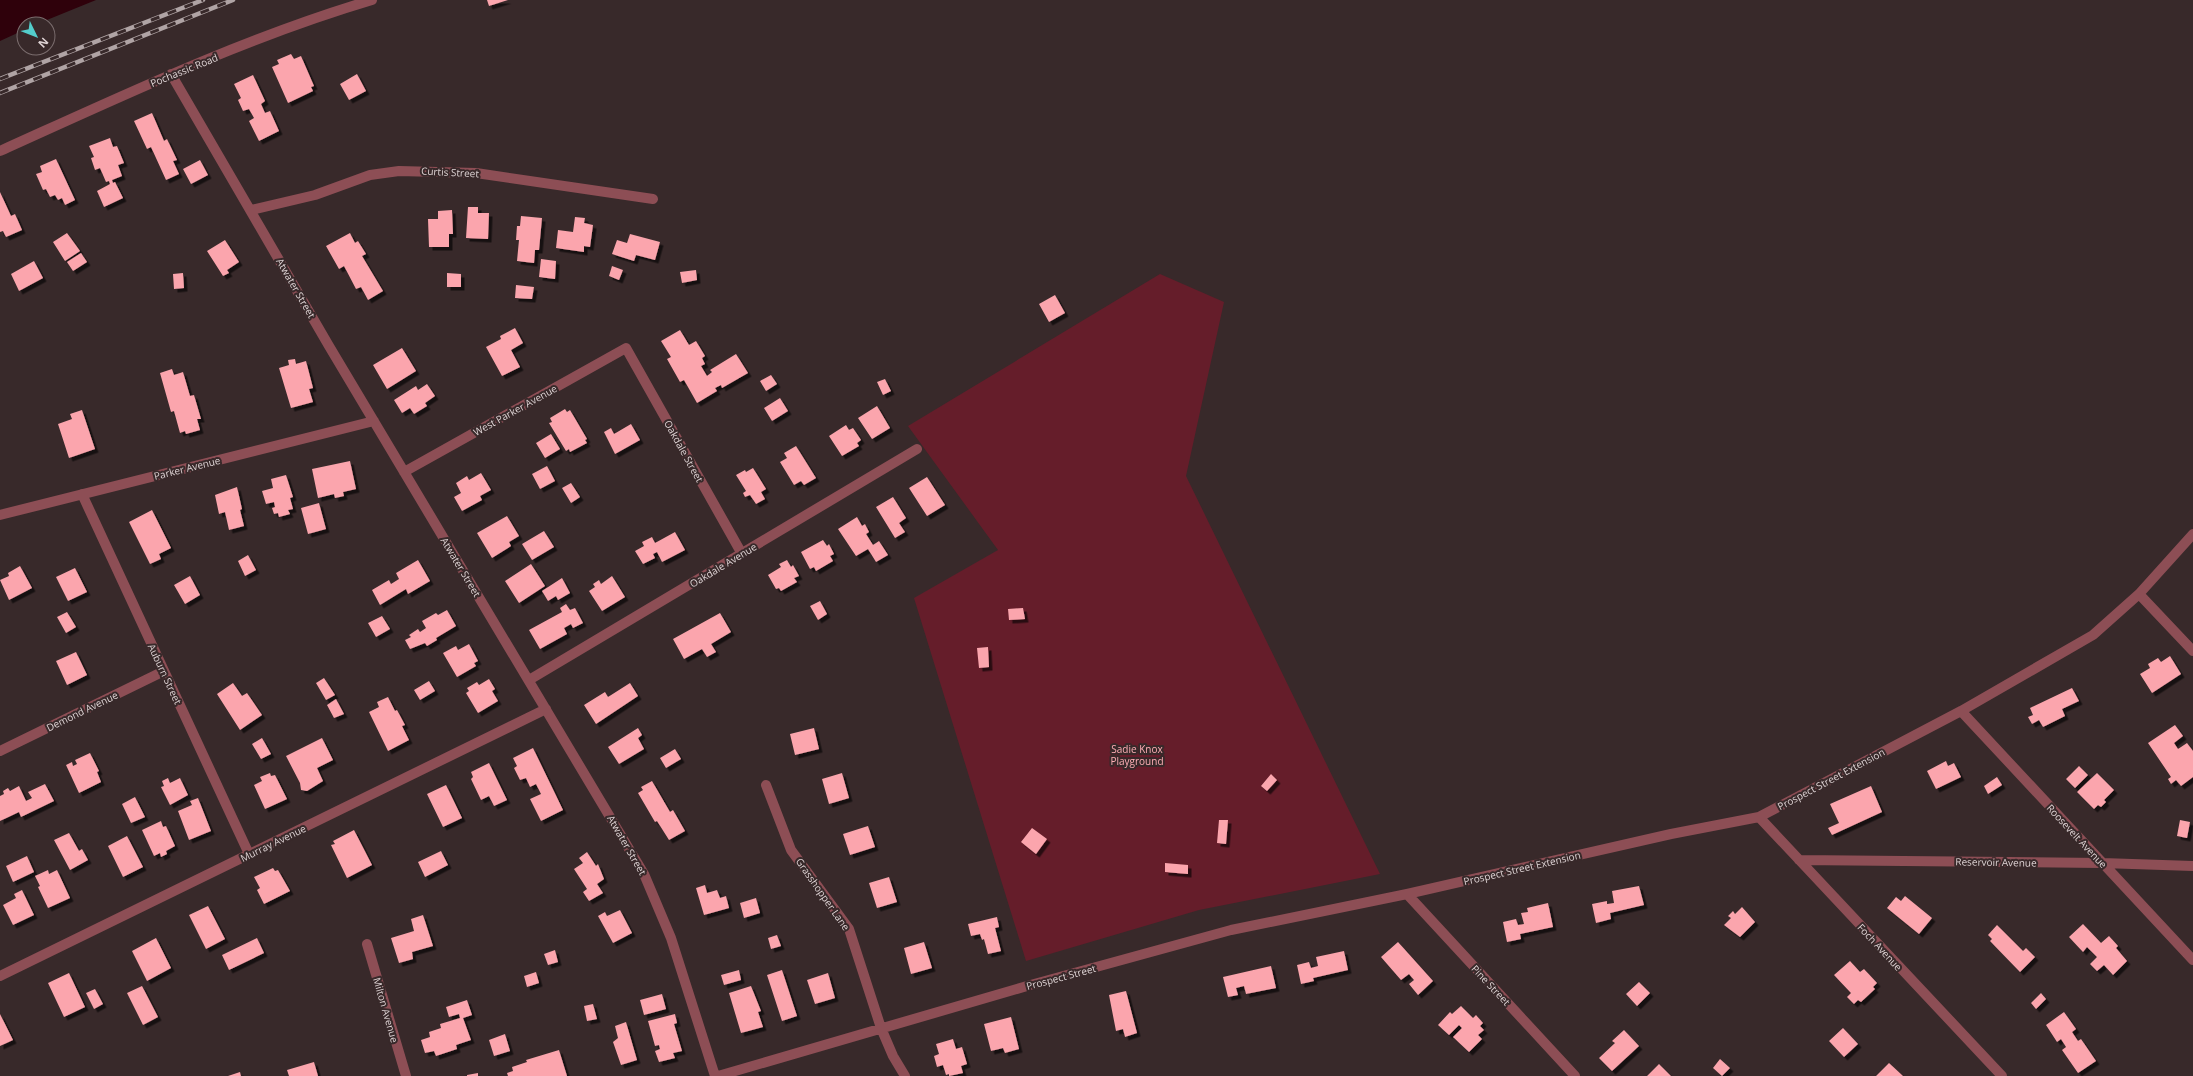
<svg xmlns="http://www.w3.org/2000/svg" width="2193" height="1076" font-family="'Open Sans',sans-serif">
  <style>
    .green { fill: #651d2a }
    .water { fill: #2f010b }
    .building { fill: #fba5ad; filter: url(#shadow) }
    .lines { fill: none; stroke-linecap: round; stroke-linejoin: round }
    .minor { stroke: #8d4e55; stroke-width: 10 }
    .rail-casing { stroke: #b0a4a5; stroke-width: 4.5 }
    .rail { stroke: #38292a; stroke-width: 3; stroke-dasharray: 9; stroke-linecap: butt }
    .labels { text-anchor: middle; stroke-width: 4; stroke-linejoin: round; paint-order: stroke }
    .street-label { font-size: 10px; fill: #dfd4d5; stroke: #38292a }
    .park-label { font-size: 10px; fill: #feaeb5; stroke: #38292a }
  </style>
  <defs>
    <filter id="shadow"><feDropShadow dx="3.5" dy="3.5" stdDeviation="0" flood-color="#0009"/></filter>
  </defs>
  <rect width="100%" height="100%" fill="#38292a"/>
  <!-- green -->
  <path class="green" d="M1160,274L1224,302L1186,476L1380,874L1199,910L1026,961L914,598L998,550L908,426Z"/>
  <!-- water -->
  <path class="water" d="M0,0H96L37,24H24V30L0,41Z"/>
  <!-- building -->
  <path class="building" d="M487,0H508L489,6Z
    M291,54L294,59L301,56L314,86L311,87L313,91L288,103L272,67L279,64L277,60Z
    M357,74L366,91L349,100L340,84Z
    M253,75L265,101L261,104L265,113L270,111L279,131L259,141L249,121L254,118L249,109L243,111L238,100L241,98L234,84Z
    M152,113L164,141L167,139L177,160L173,161L179,174L166,180L151,147L147,149L134,121Z
    M110,138L113,147L117,146L124,163L118,165L122,176L112,180L113,183L115,182L123,198L104,207L97,191L110,184L109,181L106,182L100,168L95,170L91,158L94,157L89,146Z
    M56,159L75,200L65,205L62,198L58,200L55,195L50,197L46,189L43,190L36,174L42,172L40,166Z
    M200,160L208,175L191,184L183,169Z
    M0,192L11,216L15,214L22,230L6,237L3,231L0,232Z
    M468,207H478V213H489L488,239L466,238Z
    M452,210L453,234H449V247H429L428,219H438V211Z
    M521,216L542,218L539,250H535L534,263L517,261L519,240H516L517,226H520Z
    M575,217L585,218L584,223L593,225L590,247L584,246V252L556,248L558,230L573,232Z
    M67,233L80,251L65,261L53,242Z
    M350,233L355,243L358,241L366,254L362,256L383,291L368,300L361,287L356,289L344,266L339,269L326,246Z
    M630,234L660,242L655,260L636,255L634,261L612,254L617,240L627,243Z
    M225,240L239,262L227,270L229,273L223,276L207,251Z
    M81,253L87,262L73,271L67,262Z
    M541,259L556,261L555,279L539,277Z
    M34,261L43,278L19,291L11,274Z
    M612,266L623,270L619,280L609,276Z
    M696,270L697,280L682,283L680,272Z
    M183,273L184,288L174,289L173,274Z
    M447,273L461,274V287H447Z
    M516,285L534,287L532,299L515,298Z
    M1055,295L1065,313L1049,322L1039,304Z
    M515,328L523,343L511,350L520,367L502,376L486,347L501,339L500,336Z
    M680,330L689,345L696,341L705,356L702,358L705,364L701,366L707,376L712,372L710,370L736,354L748,373L722,388L721,385L715,388L717,391L697,403L684,380L680,382L667,359L671,357L661,341Z
    M402,348L416,371L387,389L373,365Z
    M295,359L296,364L306,361L313,388L309,389L313,402L291,408L279,368L289,365L288,360Z
    M172,369L174,375L183,372L190,396L194,395L201,419H197L200,430L186,434L185,431L180,433L174,411L171,412L160,373Z
    M771,375L777,384L766,391L760,381Z
    M885,379L891,391L883,395L877,382Z
    M427,384L435,396L425,403L427,406L414,414L410,408L402,413L394,400L416,386L418,390Z
    M780,398L788,411L772,421L764,408Z
    M877,406L890,428L872,439L858,418Z
    M565,409L567,412L570,410L587,439L585,440L587,443L570,452L569,449L566,451L549,423L552,422L550,418Z
    M82,410L95,449L69,458L58,424L72,419L70,414Z
    M631,424L640,440L615,454L604,432L611,428L614,434Z
    M846,425L849,430L853,428L861,440L857,443L859,446L842,456L829,436Z
    M551,434L560,449L545,458L536,443Z
    M796,446L816,478L804,485L801,481L794,485L780,462L787,458L784,453Z
    M350,461L356,489L343,492L344,496L335,498L334,494L318,498L312,469Z
    M547,466L555,481L540,489L532,474Z
    M753,468L766,489L761,492L765,499L756,504L750,495L745,497L743,493L746,491L736,475L745,470L746,472Z
    M481,473L491,490L480,496L482,500L462,511L454,497L461,493L456,483L467,476L469,480Z
    M286,475L293,497L290,498L293,509L288,510L290,514L279,517L278,513L274,514L272,508L275,507L274,502L266,504L262,491L273,488L271,479Z
    M927,477L945,505L927,516L909,488Z
    M571,483L580,497L571,503L562,488Z
    M237,487L242,509L240,510L244,526L229,530L225,512L219,514L215,495Z
    M893,497L906,518L899,523L905,532L895,538L876,507Z
    M319,503L326,529L308,534L301,508Z
    M152,510L171,548L159,554L161,559L150,564L129,522Z
    M507,516L519,536L509,542L511,546L492,558L477,533Z
    M857,517L862,526L865,524L869,532L866,534L873,545L879,541L888,555L876,562L868,549L856,556L838,529Z
    M544,531L554,547L532,560L522,544Z
    M675,532L685,550L662,562L657,552L653,554L655,558L643,564L635,551L644,546L642,542L652,537L655,543Z
    M823,540L827,546L829,544L834,554L830,556L833,561L816,571L814,567L810,569L801,552Z
    M248,555L256,570L245,576L238,561Z
    M418,560L430,581L408,594L406,589L380,605L372,590L389,580L391,584L399,579L396,573Z
    M787,560L791,567L793,565L799,576L794,578L797,582L781,591L779,588L776,589L768,575L781,567L779,564Z
    M531,564L545,586L519,603L505,581Z
    M20,566L32,588L9,600L0,580L9,576L8,573Z
    M75,568L87,592L68,601L56,577Z
    M190,576L200,595L185,604L174,585Z
    M612,576L625,597L602,611L589,591L595,587L593,584L599,580L601,584Z
    M562,578L570,593L558,600L556,596L548,601L542,591Z
    M820,601L827,614L818,620L810,606Z
    M566,604L570,610L575,608L583,623L573,628L571,624L564,628L567,634L540,649L529,630L562,612L560,608Z
    M1023,608L1025,619L1009,620L1008,609Z
    M447,610L456,626L436,638L437,640L427,646L425,643L410,649L405,640L411,637L409,635L418,629L420,632L426,628L422,621L436,613L438,615Z
    M67,612L76,627L66,633L57,617Z
    M720,613L731,632L711,644L716,652L707,657L702,649L684,659L673,639Z
    M382,616L390,629L376,637L368,623Z
    M469,644L478,661L474,663L476,666L457,677L443,653L456,646L458,650Z
    M988,647L989,667L979,668L977,648Z
    M76,652L87,675L67,685L56,661Z
    M2170,656L2181,674L2152,693L2140,674L2150,668L2148,664L2158,658L2161,662Z
    M324,678L335,695L326,700L316,683Z
    M489,679L495,689L492,691L498,701L478,713L466,693L469,691L467,688L477,682L479,685Z
    M429,681L435,691L420,700L414,690Z
    M233,683L242,696L247,693L262,715L240,730L217,694Z
    M630,683L638,696L596,724L584,705L605,692L608,697Z
    M2072,688L2079,701L2062,709L2065,716L2043,727L2039,720L2032,724L2028,717L2033,715L2030,708Z
    M388,697L395,711L397,710L405,725L402,726L409,740L388,751L369,712L379,707L377,702Z
    M336,699L344,714L334,718L327,705Z
    M2175,725L2183,736L2174,743L2178,749L2187,743L2193,751V777L2181,786L2176,780L2171,784L2168,779L2171,777L2148,743Z
    M638,728L642,735L638,738L644,749L619,764L608,747Z
    M814,728L819,749L795,755L790,734Z
    M262,738L271,754L261,759L252,744Z
    M322,738L333,760L317,768L323,781L307,791L301,790L300,783L286,756Z
    M533,748L563,810L541,821L530,799L541,794L536,784L530,787L526,778L520,780L514,768L517,766L513,758Z
    M675,749L681,759L666,768L660,758Z
    M90,753L99,771L97,772L101,782L79,793L66,765L72,762L73,766L77,764L75,760Z
    M1946,761L1948,766L1954,763L1961,777L1936,789L1927,771Z
    M489,763L507,800L494,806L489,796L481,800L471,779L473,777L471,772Z
    M2079,766L2088,775L2075,788L2066,779Z
    M270,773L271,776L275,775L287,799L265,809L254,785L262,781L260,777Z
    M842,773L849,798L829,804L822,779Z
    M2097,773L2114,790L2104,800L2106,802L2101,807L2098,805L2094,809L2077,792Z
    M1271,774L1277,780L1267,791L1261,786Z
    M1997,777L2002,785L1988,794L1984,786Z
    M168,778L170,783L180,778L188,795L170,805L161,787L164,786L162,781Z
    M652,781L670,812L673,810L685,831L669,840L657,821L655,822L638,793L643,790L641,787Z
    M45,784L54,801L21,817L19,812L0,821V796L4,794L3,791L8,788L10,791L19,786L26,801L32,798L28,792Z
    M446,785L462,818L443,827L427,794Z
    M1871,786L1882,812L1832,835L1828,828L1839,823L1830,804Z
    M135,797L145,817L131,823L122,804Z
    M198,798L211,831L189,840L178,811L192,805L190,801Z
    M1219,820H1228L1226,844L1217,843Z
    M2180,820L2190,822L2187,838L2177,836Z
    M161,821L163,827L166,826L175,846L166,851L167,854L161,857L160,853L154,856L142,830Z
    M868,826L875,847L850,855L843,834Z
    M1032,828L1047,839L1036,854L1021,842Z
    M354,830L372,865L347,878L331,845L335,844L333,841Z
    M69,833L79,851L82,849L88,860L70,870L54,840Z
    M127,836L143,867L123,877L108,846Z
    M441,851L448,865L425,877L418,862Z
    M587,852L596,866L598,864L604,879L597,884L603,893L589,901L583,892L587,889L574,869L583,863L579,858Z
    M27,856L34,872L13,882L6,866Z
    M1165,863L1188,865V874L1165,872Z
    M273,868L275,871L278,870L290,891L264,904L257,890L260,888L254,877Z
    M48,870L49,874L57,870L70,898L48,908L38,887L40,886L35,876Z
    M889,877L897,902L877,908L869,883Z
    M705,885L707,893L717,890L720,898L726,896L729,908L704,915L696,888Z
    M1639,886L1644,905L1610,913L1611,919L1596,923L1592,904L1607,901V904L1614,903L1612,891Z
    M22,890L34,915L13,925L3,905L16,898L14,894Z
    M1905,896L1932,918L1919,934L1887,908L1896,897L1901,901Z
    M756,898L760,913L744,918L740,903Z
    M1548,903L1553,927L1520,934L1521,939L1507,942L1503,922L1516,919L1518,925L1524,924L1521,913L1528,912L1527,908Z
    M208,906L225,939L206,949L189,915Z
    M1742,907L1755,922L1740,937L1724,925L1731,918L1728,916L1733,911L1735,914Z
    M620,910L632,933L613,943L598,916L605,912L607,916Z
    M423,915L433,946L412,952L413,959L399,963L391,938L414,931L411,919Z
    M997,917L999,927L995,928L1001,951L988,954L984,939L982,940L980,934L971,936L968,924Z
    M2083,924L2101,943L2109,936L2118,946L2116,948L2127,961L2113,975L2104,965L2097,971L2090,964L2097,957L2087,947L2083,952L2069,937Z
    M1997,925L2023,951L2026,948L2035,957L2020,972L1990,941L1992,939L1988,935Z
    M777,935L781,946L771,949L768,938Z
    M156,938L171,968L147,981L132,951Z
    M257,938L264,953L229,970L222,955Z
    M924,942L932,968L911,974L904,948Z
    M1398,942L1433,981L1418,995L1409,984L1414,980L1409,974L1401,980L1381,957Z
    M555,950L558,962L548,965L544,954Z
    M1344,951L1348,970L1313,978L1314,981L1301,984L1297,965L1309,962L1311,968L1318,966L1316,957Z
    M1850,961L1860,972L1864,969L1877,983L1873,987L1875,989L1861,1002L1858,1000L1854,1004L1847,997L1851,993L1834,975Z
    M1271,966L1276,988L1246,994L1244,986L1236,988L1238,995L1228,997L1223,977Z
    M739,970L741,980L724,985L721,975Z
    M782,970L797,1016L782,1021L767,975Z
    M536,972L539,983L527,987L524,976Z
    M69,973L85,1007L64,1017L48,983Z
    M828,973L835,998L815,1004L807,980Z
    M1639,982L1650,993L1637,1006L1626,994Z
    M142,986L158,1017L143,1025L127,993Z
    M751,986L761,1011L758,1012L763,1027L741,1033L729,993Z
    M95,989L103,1004L94,1009L86,993Z
    M1126,991L1137,1033L1125,1037L1123,1029L1116,1031L1109,995Z
    M2041,993L2046,999L2036,1009L2031,1003Z
    M662,994L666,1009L644,1015L640,1000Z
    M467,1000L472,1015L463,1018L471,1040L456,1045L457,1049L436,1056L434,1051L425,1053L421,1040L430,1037L429,1032L441,1028L440,1024L460,1018L459,1014L449,1017L446,1007Z
    M593,1004L597,1019L587,1021L584,1006Z
    M1461,1006L1473,1018L1476,1015L1483,1023L1480,1026L1484,1030L1478,1035L1482,1039L1469,1052L1453,1037L1462,1028L1459,1025L1449,1035L1438,1025L1450,1012L1452,1014Z
    M2064,1012L2076,1029L2072,1032L2078,1041L2081,1039L2096,1061L2078,1073L2062,1050L2066,1047L2061,1039L2057,1042L2046,1025Z
    M0,1014L13,1040L0,1046Z
    M675,1014L677,1023L674,1024L682,1051L673,1053L675,1058L659,1062L655,1051L660,1049L659,1045L655,1046L648,1021Z
    M1011,1017L1019,1049L1005,1053L1003,1048L991,1051L984,1024Z
    M626,1022L637,1060L621,1065L613,1042L618,1038L615,1026Z
    M1843,1028L1858,1044L1844,1057L1829,1041Z
    M1624,1030L1639,1046L1612,1071L1599,1058L1615,1043L1612,1041Z
    M505,1034L510,1051L494,1056L489,1040Z
    M953,1039L956,1049L962,1047L967,1064L961,1066L963,1073L949,1076V1074L946,1075L943,1065L937,1067L934,1056L939,1054L936,1044Z
    M559,1050L567,1076H508L507,1073L513,1071L512,1067L527,1062L526,1060Z
    M1720,1059L1730,1068L1722,1076L1713,1068Z
    M314,1062L318,1076H289L287,1070Z
    M1889,1063L1903,1076H1876Z
    M1659,1064L1671,1076H1647Z
    M240,1072L241,1076H228Z
    M478,1073V1076H467V1075Z"/>
  <g class="lines">
    <!-- minor -->
    <path class="minor" d="M171,74L329,346L644,874L671,938L715,1076
      M0,151C122,96 244,38 372,0
      M251,210L315,195L370,175L399,171L476,173L653,199
      M404,472L626,348L742,554
      M82,494L249,854
      M0,515L374,421
      M2139,594L2193,651
      M529,680L917,449
      M1961,711L2193,960
      M0,751L164,671
      M766,785L791,850L849,929L881,1028L893,1056L905,1076
      M1759,817L2002,1076
      M1799,860L2102,863L2193,866
      M1407,894L1575,1076
      M367,944L406,1076
      M0,976L546,709
      M718,1076L1027,986L1231,930L1407,894L1671,834L1759,817L1961,711L2093,635L2139,594L2193,534"/>
    <defs>
      <path id="rail" d="M0,79L203,0
        M0,93L233,0"/>
    </defs>
    <!-- rail casing -->
    <use href="#rail" class="rail-casing"/>
    <!-- rail -->
    <use href="#rail" class="rail"/>
  </g>
  <g class="labels">
    <!-- street labels -->
    <g class="street-label">
      <text transform="translate(184 70) rotate(-22)" y="4">Pochassic Road</text>
      <text transform="translate(450 172) rotate(3)" y="4">Curtis Street</text>
      <text transform="translate(296 288) rotate(60)" y="4">Atwater Street</text>
      <text transform="translate(515 410) rotate(-29)" y="4">West Parker Avenue</text>
      <text transform="translate(684 451) rotate(61)" y="4">Oakdale Street</text>
      <text transform="translate(187 468) rotate(-14)" y="4">Parker Avenue</text>
      <text transform="translate(723 565) rotate(-31)" y="4">Oakdale Avenue</text>
      <text transform="translate(461 567) rotate(59)" y="4">Atwater Street</text>
      <text transform="translate(165 674) rotate(65)" y="4">Auburn Street</text>
      <text transform="translate(82 711) rotate(-26)" y="4">Demond Avenue</text>
      <text transform="translate(1831 779) rotate(-28)" y="4">Prospect Street Extension</text>
      <text transform="translate(2077 836) rotate(47)" y="4">Roosevelt Avenue</text>
      <text transform="translate(273 843) rotate(-26)" y="4">Murray Avenue</text>
      <text transform="translate(627 845) rotate(60)" y="4">Atwater Street</text>
      <text transform="translate(1996 862) rotate(1)" y="4">Reservoir Avenue</text>
      <text transform="translate(1522 868) rotate(-13)" y="4">Prospect Street Extension</text>
      <text transform="translate(823 894) rotate(55)" y="4">Grasshopper Lane</text>
      <text transform="translate(1880 947) rotate(47)" y="4">Foch Avenue</text>
      <text transform="translate(1061 977) rotate(-15)" y="4">Prospect Street</text>
      <text transform="translate(1491 985) rotate(47)" y="4">Pine Street</text>
      <text transform="translate(386 1010) rotate(74)" y="4">Milton Avenue</text>
    </g>
    <!-- park labels -->
    <g class="park-label">
      <text x="1137" y="753">Sadie Knox<tspan x="1137" dy="12">Playground</tspan></text>
    </g>
  </g>
  <!-- north arrow -->
  <g transform="translate(36 36) rotate(133)"><circle r="19" fill="#38292a" stroke="#7b6d6e"/>
  <path d="M0-3L7 15L0 10L-7 15Z" fill="#53cdcb"/>
  <text y="-6" font-size="11" font-weight="bold" text-anchor="middle" fill="#dfd4d5">N</text>
  </g>
</svg>
